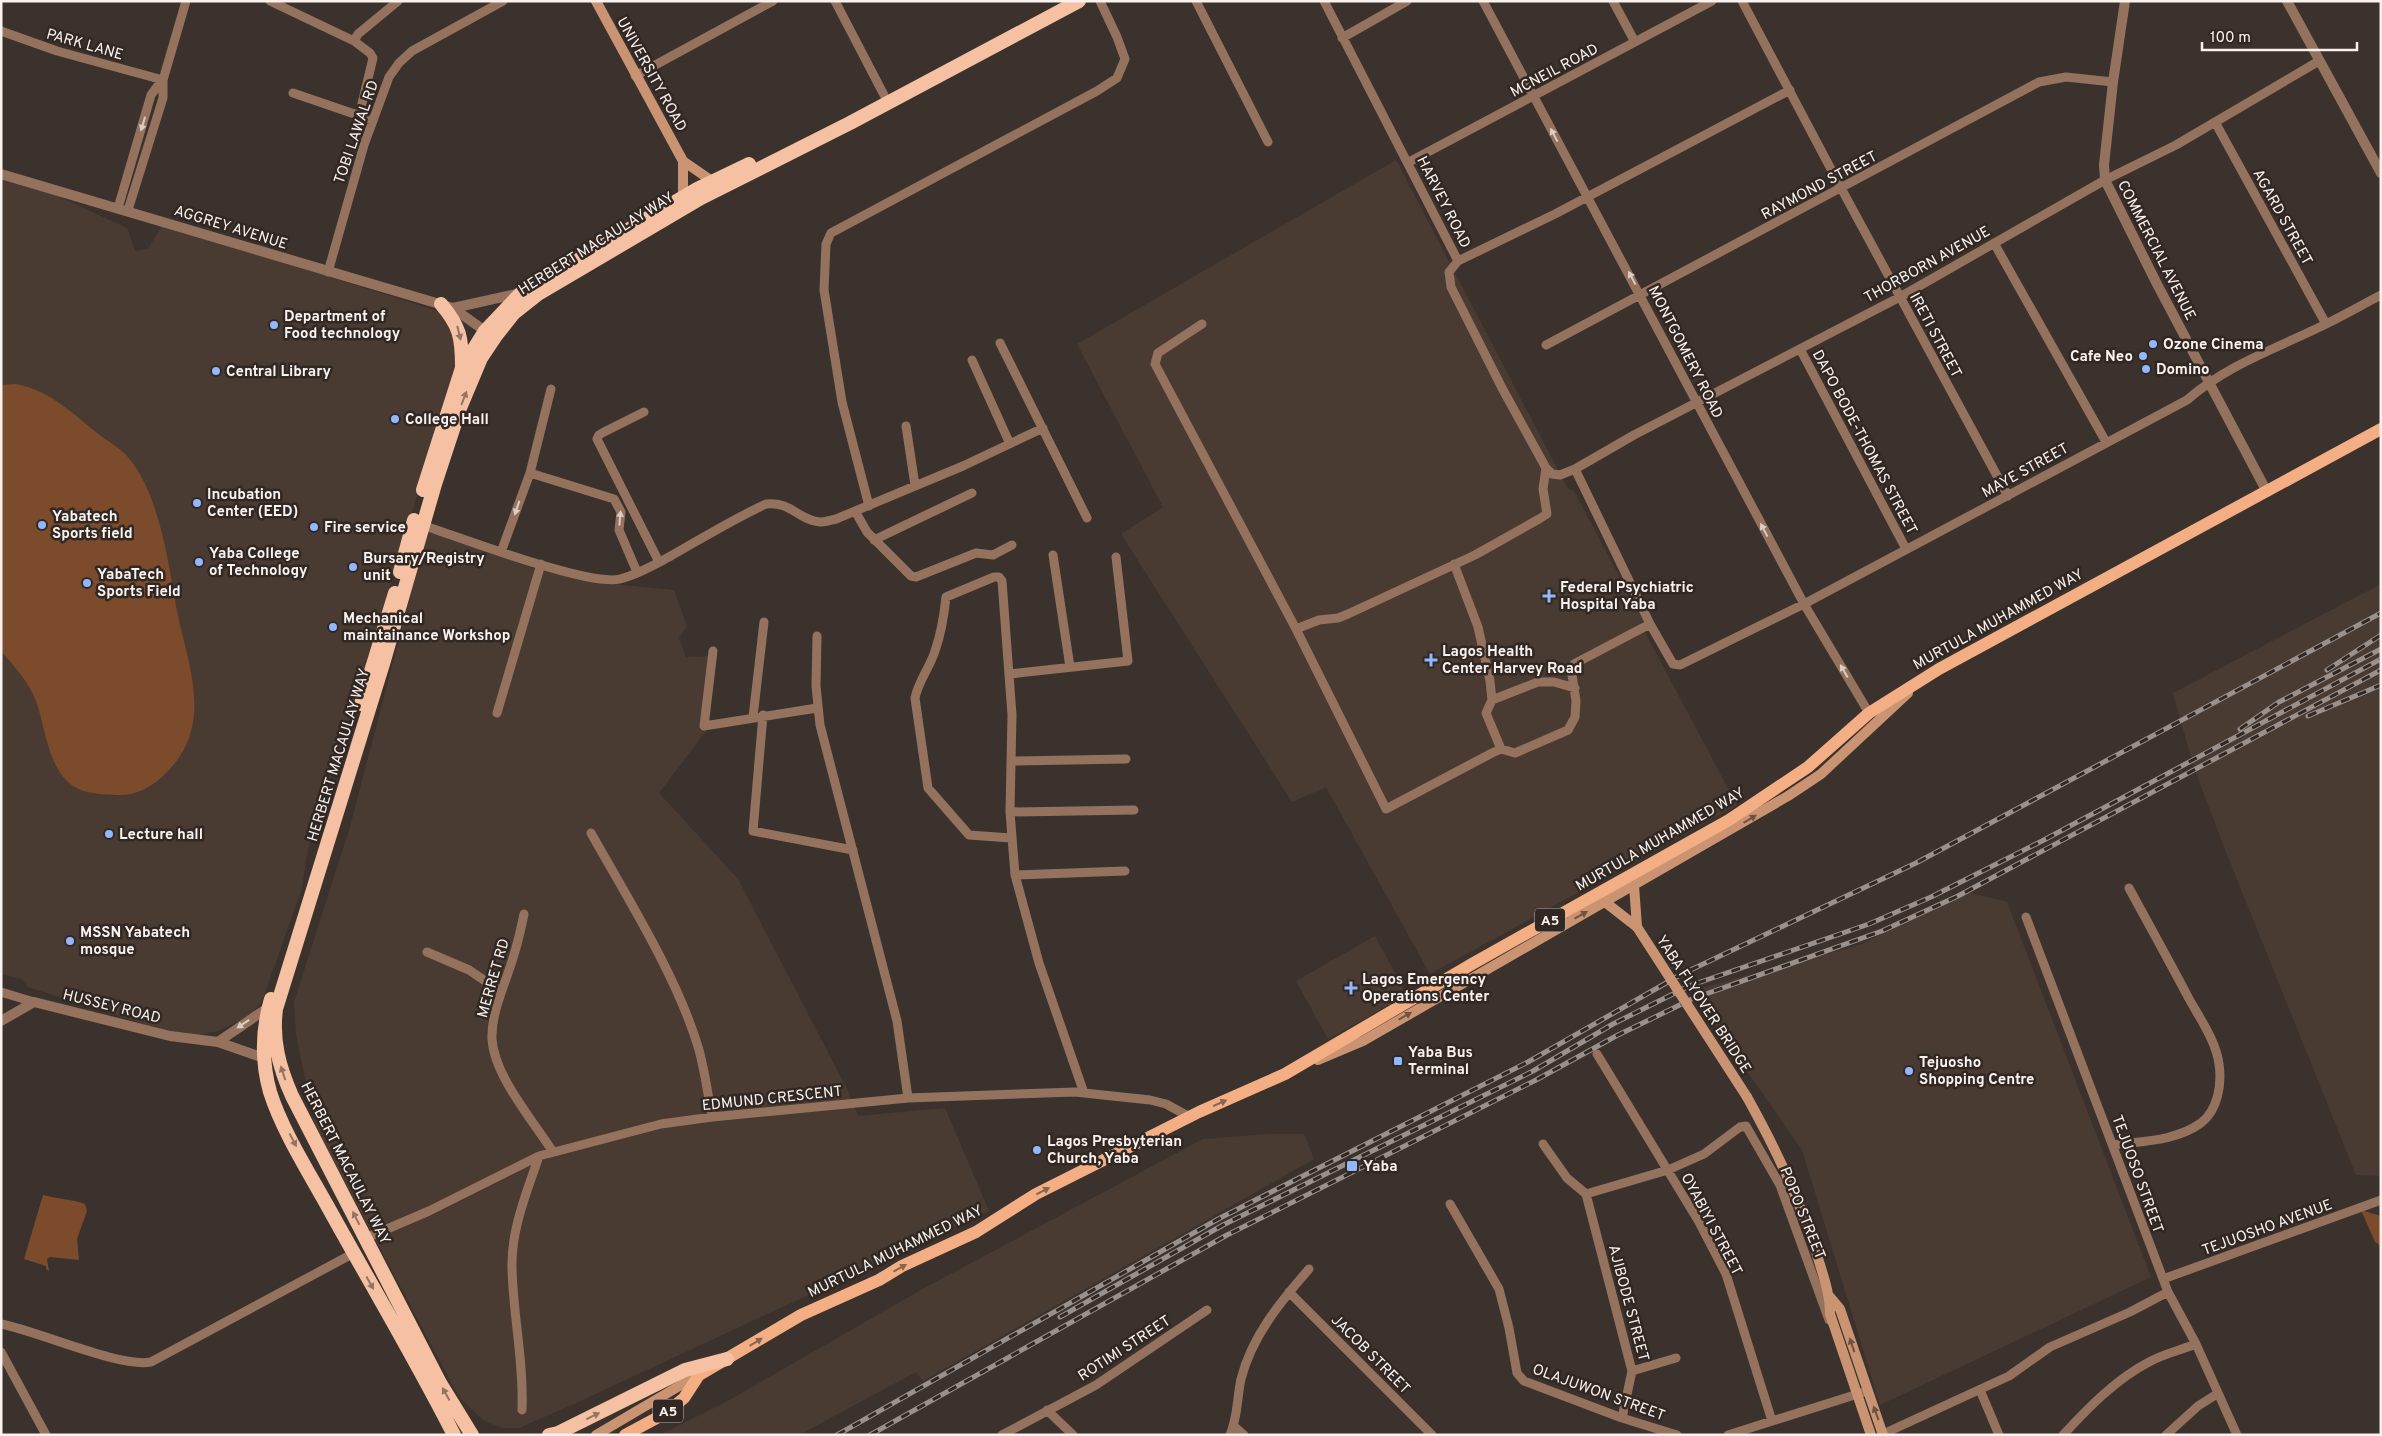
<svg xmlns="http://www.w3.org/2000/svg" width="2382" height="1436" font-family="Overpass,sans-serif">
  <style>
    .built { fill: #4a3b32 }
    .green { fill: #7c4b2b }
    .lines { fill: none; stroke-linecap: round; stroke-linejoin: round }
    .minor { stroke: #95725e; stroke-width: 9 }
    .tertiary { stroke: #95725e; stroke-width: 10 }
    .secondary { stroke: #ca9473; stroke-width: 10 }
    .primary { stroke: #f4ae83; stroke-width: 12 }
    .trunk { stroke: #f5c1a2; stroke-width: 14 }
    .rail-casing { stroke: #9a918d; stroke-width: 5 }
    .rail { stroke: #312823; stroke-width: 3; stroke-dasharray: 9; stroke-linecap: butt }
    .secondary-bridge { stroke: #ca9473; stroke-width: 10 }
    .oneway { fill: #dbccc4 }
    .oneway2 { fill: #937462 }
    .oneway3 { fill: #6e5343 }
    .oneway4 { fill: #89644e }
    .poi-dot { fill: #92b7fd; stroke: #312823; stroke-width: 2 }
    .labels { text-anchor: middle; stroke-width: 5; stroke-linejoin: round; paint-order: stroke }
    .shield { fill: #312823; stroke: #bdb5b2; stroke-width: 1 }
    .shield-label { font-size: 14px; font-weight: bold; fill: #f9f2ef }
    .street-label { font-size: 15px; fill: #f9f2ef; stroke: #312823 }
    .poi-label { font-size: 15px; font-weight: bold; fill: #f9f2ef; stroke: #312823; text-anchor: start }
  </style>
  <rect width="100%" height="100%" fill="#3c322d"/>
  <!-- built -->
  <path class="built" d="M1396,160L1568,489L1574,491L1643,621L1640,623L1737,805L1430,974L1326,787L1292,802L1121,534L1163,507L1077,344Z
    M1,177L40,188L127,228L135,251L148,249L163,224L434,310L448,316L454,326L458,360L336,765L324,790L307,854L302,888L262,1001L249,1016L218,1031L199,1035L169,1032L28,987L22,979L1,974Z
    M428,529L535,569L592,582L674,590L687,626L679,638L686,657L716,656L709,727L659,793L738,879L848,1091L858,1116L945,1108L989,1211L576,1403L519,1428H503L483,1420L459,1397L315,1126L296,1034L294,1002L350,827Z
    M2381,584V1176L2356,1175L2224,847L2194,768L2173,693Z
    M1967,892L2007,902L2151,1277L1880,1405L1802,1150L1691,991L1860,945Z
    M1375,936L1407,995L1328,1039L1296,981Z
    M1269,1134H1304L1314,1159L923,1381L916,1372L799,1435H660L726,1402L919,1291L1203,1139Z"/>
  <!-- green -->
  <path class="green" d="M15,384C48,389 72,413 97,433C107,441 119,447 127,456C159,492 168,561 176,606C187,664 216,724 166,773C152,787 137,796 116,795C99,794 80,794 67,781C47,761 45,726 36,701C29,682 14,666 1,651V385Z
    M43,1195C58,1199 71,1199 85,1204L87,1211L77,1239L79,1260L50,1257L47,1259L49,1271L46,1269V1266L24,1259Z
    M2361,1210L2381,1216V1246L2375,1242Z"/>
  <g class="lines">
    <!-- minor -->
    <path class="minor" d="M270,1L354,41L358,34L398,1
      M835,1L884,95
      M1196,1L1268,142
      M1324,1L1458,261L1449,272L1451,287L1502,388L1546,468L1552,474L1560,475L1575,469L1634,435L1900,297L2105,180L2176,145L2319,61
      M1483,1L1804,604L1869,713
      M1613,1L1635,42
      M1742,1L1841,188L2008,496
      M1,31L57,51L163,80
      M1342,38L1407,1
      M354,41L370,53L373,58L359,116
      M635,76L773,1
      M293,93L372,120
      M2215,122L2326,324
      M1409,162L1712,1
      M118,208L151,95L162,80
      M128,210L163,98V80L186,1
      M1994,243L2106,442
      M1458,261L1555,214L1790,90
      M328,272L364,145L389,77L399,63L412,51L503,1
      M1202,324L1158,353L1155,364L1296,629L1386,809L1492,753L1501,749L1515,753L1568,730L1575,717L1576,701L1572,675L1574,664L1650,624
      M1000,343L1087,518
      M1546,345L2039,82L2066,77L2113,82
      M1800,349L1906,549
      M972,360L1010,444
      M644,412L604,432L599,435L597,439L659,562
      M906,426L915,485
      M1575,469L1650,624L1673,664L1680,665L1804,604L2187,400C2228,364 2278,348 2326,324C2344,315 2362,305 2381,295
      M530,473L614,499L621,512L619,530L637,572
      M869,506L842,402L824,290L826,244L831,233L1097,91L1117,78L1125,59L1117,37L1100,1
      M855,511L867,532L911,576L916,577L976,553L993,555L1012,545
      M422,525C459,537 589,587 620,579C637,575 654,565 669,557C701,539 733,519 766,504C791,501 798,520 820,522C825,522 831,520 836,519L963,466L1043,428
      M874,540L972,493
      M501,552L530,473L551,389
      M1053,555L1070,667
      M1454,564L1478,627L1490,681L1492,700L1486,713L1501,749
      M1296,629L1319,620L1338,618L1348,614L1475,555L1539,519L1547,514L1543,489L1546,468
      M817,636L816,686L820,725L897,1021L908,1098
      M713,651L704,726L817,708
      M1010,674L1128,661L1116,557
      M1492,700L1538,682H1554L1575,688
      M497,713L541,564
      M763,715L753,831L853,850
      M753,717L764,622
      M1012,761L1126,759
      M1010,812L1134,810
      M591,833C628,899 678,978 699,1050C705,1072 708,1095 712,1117
      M1011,838L969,835L928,788L915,698C918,682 930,667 935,651C941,634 944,616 946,597L994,577H999L1002,581L1012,715L1010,812L1015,875L1039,963L1084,1093
      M1015,875L1125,871
      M524,914C520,934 515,954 508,973C501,994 491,1017 492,1039C494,1076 534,1122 553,1152
      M2026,917L2168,1292L2196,1344L2237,1435
      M427,952L469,970L500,991
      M1,992L34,1002
      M1597,1054L1699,1222L1726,1274L1772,1421
      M1543,1144L1567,1178L1586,1194
      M2113,1145C2143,1141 2176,1141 2201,1123C2218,1110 2222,1084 2219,1064C2216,1040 2198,1016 2187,995C2168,959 2148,923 2129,888
      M1586,1194L1668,1170L1704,1154L1740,1127L1746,1126L1780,1185L1829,1320
      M1586,1194L1632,1371L1622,1418
      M1450,1204L1499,1289L1509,1328L1517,1373L1524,1381L1622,1418L1677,1435
      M366,1238L429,1211L539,1156L661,1124L712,1117L908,1098L1075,1092L1150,1100L1166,1104L1188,1116L1193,1114
      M2163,1279L2381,1200
      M1289,1292L1432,1435
      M1,1324C38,1331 120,1368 151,1362L354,1253
      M1,1352L46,1435
      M1632,1371L1676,1358
      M1980,1390L1999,1435
      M522,1410C524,1362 513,1315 512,1268C511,1229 527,1192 539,1156
      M1047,1410L1073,1435
      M1234,1426L1244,1435
      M1883,1434L2009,1376L2050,1347L2130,1312L2168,1292
      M1002,1435L1096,1385L1207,1310
      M1230,1435C1238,1417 1237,1397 1241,1379C1252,1336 1281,1301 1309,1269
      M1728,1435L1864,1392
      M2063,1435C2088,1408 2116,1379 2149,1362C2163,1354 2181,1350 2196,1344
      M2166,1435L2198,1406L2217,1394"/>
    <!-- tertiary -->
    <path class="tertiary" d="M2125,1L2113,82L2104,165L2105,180L2157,284L2267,492
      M2287,1L2381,173
      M1,174L453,308L485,331
      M453,308L521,293
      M1,1021L34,1002L170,1036L218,1042L264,1058
      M218,1042L269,1007"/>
    <!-- secondary -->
    <path class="secondary" d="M596,1L683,161L712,181
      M683,161V196
      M1634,885L1637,927
      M1605,902L1637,927
      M1318,1060L1363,1041L1788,796L1821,774L1908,693
      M1747,1097C1777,1151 1798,1196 1817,1255C1823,1275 1830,1293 1830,1314L1871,1435
      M1830,1297L1840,1309L1883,1435
      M596,1435L698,1375"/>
    <!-- primary -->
    <path class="primary" d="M625,1435L666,1413L684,1398L699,1375L801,1315L879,1280L902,1266L976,1232L1036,1194L1199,1112L1285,1074L1472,964L1729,820L1808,767L1869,713L1939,669L2381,429"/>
    <!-- trunk -->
    <path class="trunk" d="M441,304C460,326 462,338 462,367
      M423,490L462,368L485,331L521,293L697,189L749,164
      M400,572L414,520
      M361,704L395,593
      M271,999C262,1030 261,1060 270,1092C282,1130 308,1171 328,1207C370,1283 415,1358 454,1435
      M472,1435L440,1383L292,1096C279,1067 272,1040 276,1009L383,664L435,484L460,408L481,358L495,337L514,313L538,294L701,198L850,123L1079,1
      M549,1435L558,1433L685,1370L727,1359"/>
    <defs>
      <path id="rail" d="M2327,670L2381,635
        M2308,716L2381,685
        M2240,729L2279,702L2381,649
        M1060,1317L1223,1225L1533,1071L1613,1024L1689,986L1869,924L1931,897L2042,841L2381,659
        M837,1435L1220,1218L1528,1062L1680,975L1916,863L2381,613
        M870,1435L1227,1235L1536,1080L1616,1036L1692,999L1882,931L1958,896L2381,670"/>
    </defs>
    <!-- rail casing -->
    <use href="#rail" class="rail-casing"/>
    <!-- rail -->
    <use href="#rail" class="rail"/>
    <!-- secondary-bridge -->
    <path class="secondary-bridge" d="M1637,927L1747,1097"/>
  </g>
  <!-- one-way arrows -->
  <defs><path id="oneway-solid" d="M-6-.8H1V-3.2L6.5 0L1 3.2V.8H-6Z" transform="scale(1.25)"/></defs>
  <g class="oneway">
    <use href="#oneway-solid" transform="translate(143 124) rotate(106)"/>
    <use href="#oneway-solid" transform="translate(1554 135) rotate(-118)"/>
    <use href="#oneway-solid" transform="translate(1632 278) rotate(-118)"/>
    <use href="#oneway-solid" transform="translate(517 508) rotate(109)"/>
    <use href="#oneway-solid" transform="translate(620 518) rotate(-85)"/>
    <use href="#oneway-solid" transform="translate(1764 530) rotate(-118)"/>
    <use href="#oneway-solid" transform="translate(1844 671) rotate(-120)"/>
    <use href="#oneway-solid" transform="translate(243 1024) rotate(146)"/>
  </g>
  <g class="oneway2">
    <use href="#oneway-solid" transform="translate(459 333) rotate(76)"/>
    <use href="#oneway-solid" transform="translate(464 398) rotate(-69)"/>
    <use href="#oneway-solid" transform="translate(283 1073) rotate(-108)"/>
    <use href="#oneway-solid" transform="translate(293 1140) rotate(62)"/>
    <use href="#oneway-solid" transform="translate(356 1218) rotate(-117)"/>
    <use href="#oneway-solid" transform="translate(370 1283) rotate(61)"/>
    <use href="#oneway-solid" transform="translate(446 1394) rotate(-119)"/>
    <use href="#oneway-solid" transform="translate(593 1416) rotate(-26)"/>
  </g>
  <g class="oneway3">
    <use href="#oneway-solid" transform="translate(1750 819) rotate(-31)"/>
    <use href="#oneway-solid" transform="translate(1581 915) rotate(-29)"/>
    <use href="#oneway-solid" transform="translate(1405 1016) rotate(-30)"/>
    <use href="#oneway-solid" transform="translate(1852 1345) rotate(-109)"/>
    <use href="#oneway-solid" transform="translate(1876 1413) rotate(-110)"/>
  </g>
  <g class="oneway4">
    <use href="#oneway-solid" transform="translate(1220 1103) rotate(-24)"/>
    <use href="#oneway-solid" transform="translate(1043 1191) rotate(-27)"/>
    <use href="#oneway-solid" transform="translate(900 1268) rotate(-29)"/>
    <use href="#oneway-solid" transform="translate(756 1342) rotate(-31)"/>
  </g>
  <!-- markers -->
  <g class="poi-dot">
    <circle cx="274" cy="325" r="5"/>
    <circle cx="2153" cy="344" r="5"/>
    <circle cx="2143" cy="356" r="5"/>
    <circle cx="2146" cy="369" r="5"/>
    <circle cx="216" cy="371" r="5"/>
    <circle cx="395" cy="419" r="5"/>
    <circle cx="197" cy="503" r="5"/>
    <circle cx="42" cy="525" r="5"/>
    <circle cx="314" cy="527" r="5"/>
    <circle cx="199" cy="562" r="5"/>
    <circle cx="353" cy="567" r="5"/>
    <circle cx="87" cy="583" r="5"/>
    <path d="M1546.5 588.5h5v5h5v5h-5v5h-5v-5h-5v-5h5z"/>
    <circle cx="333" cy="627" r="5"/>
    <path d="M1428.5 652.5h5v5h5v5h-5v5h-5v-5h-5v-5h5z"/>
    <circle cx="109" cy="834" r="5"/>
    <circle cx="70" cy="941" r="5"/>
    <path d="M1348.5 980.5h5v5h5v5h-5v5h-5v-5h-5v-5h5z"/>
    <rect x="1393" y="1056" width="10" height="10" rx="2.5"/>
    <circle cx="1909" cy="1071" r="5"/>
    <circle cx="1037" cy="1150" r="5"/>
    <rect x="1346" y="1160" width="12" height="12" rx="2.5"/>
  </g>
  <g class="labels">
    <!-- shield labels -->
    <g class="shield">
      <rect x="1535" y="908.5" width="30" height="23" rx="4"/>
      <rect x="653" y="1399.5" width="30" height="23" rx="4"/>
    </g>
    <g class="shield-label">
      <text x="1550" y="925">A5</text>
      <text x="668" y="1416">A5</text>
    </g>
    <!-- street labels -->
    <g class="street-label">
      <text transform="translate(85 44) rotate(16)" y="5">PARK LANE</text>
      <text transform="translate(1554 70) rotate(-28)" y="5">MCNEIL ROAD</text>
      <text transform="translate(652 74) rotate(61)" y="5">UNIVERSITY ROAD</text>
      <text transform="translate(356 132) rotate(-71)" y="5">TOBI LAWAL RD</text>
      <text transform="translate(1819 185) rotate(-28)" y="5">RAYMOND STREET</text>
      <text transform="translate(1444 202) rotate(63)" y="5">HARVEY ROAD</text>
      <text transform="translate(2283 217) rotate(61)" y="5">AGARD STREET</text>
      <text transform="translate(231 227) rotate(17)" y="5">AGGREY AVENUE</text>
      <text transform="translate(596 243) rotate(-32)" y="5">HERBERT MACAULAY WAY</text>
      <text transform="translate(2157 250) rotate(63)" y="5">COMMERCIAL AVENUE</text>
      <text transform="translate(1927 264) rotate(-29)" y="5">THORBORN AVENUE</text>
      <text transform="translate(1936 335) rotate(62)" y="5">IRETI STREET</text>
      <text transform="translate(1686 352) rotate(63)" y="5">MONTGOMERY ROAD</text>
      <text transform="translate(1865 442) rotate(62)" y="5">DAPO BODE-THOMAS STREET</text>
      <text transform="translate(2025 470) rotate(-29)" y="5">MAYE STREET</text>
      <text transform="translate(1998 619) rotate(-29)" y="5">MURTULA MUHAMMED WAY</text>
      <text transform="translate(338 755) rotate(-73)" y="5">HERBERT MACAULAY WAY</text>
      <text transform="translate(1660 839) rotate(-30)" y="5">MURTULA MUHAMMED WAY</text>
      <text transform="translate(493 978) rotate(-74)" y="5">MERRET RD</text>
      <text transform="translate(1704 1004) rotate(57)" y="5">YABA FLYOVER BRIDGE</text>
      <text transform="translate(112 1006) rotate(14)" y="5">HUSSEY ROAD</text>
      <text transform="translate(772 1098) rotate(-6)" y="5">EDMUND CRESCENT</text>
      <text transform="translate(346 1163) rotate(63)" y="5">HERBERT MACAULAY WAY</text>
      <text transform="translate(2138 1174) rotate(70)" y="5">TEJUOSO STREET</text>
      <text transform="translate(1803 1213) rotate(68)" y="5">POPO STREET</text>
      <text transform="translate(1712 1224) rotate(62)" y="5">OYABIYI STREET</text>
      <text transform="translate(2267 1227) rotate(-20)" y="5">TEJUOSHO AVENUE</text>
      <text transform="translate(895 1251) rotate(-26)" y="5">MURTULA MUHAMMED WAY</text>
      <text transform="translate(1629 1303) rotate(75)" y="5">AJIBODE STREET</text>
      <text transform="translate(1124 1348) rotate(-33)" y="5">ROTIMI STREET</text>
      <text transform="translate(1371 1354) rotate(45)" y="5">JACOB STREET</text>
      <text transform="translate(1599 1392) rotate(20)" y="5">OLAJUWON STREET</text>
    </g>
    <!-- poi labels -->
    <g class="poi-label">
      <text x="284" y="321">Department of<tspan x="284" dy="17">Food technology</tspan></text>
      <text x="2163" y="349">Ozone Cinema</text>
      <text x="2133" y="361" text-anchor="end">Cafe Neo</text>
      <text x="2156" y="374">Domino</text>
      <text x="226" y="376">Central Library</text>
      <text x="405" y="424">College Hall</text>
      <text x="207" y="499">Incubation<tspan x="207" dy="17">Center (EED)</tspan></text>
      <text x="52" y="521">Yabatech<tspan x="52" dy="17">Sports field</tspan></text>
      <text x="324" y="532">Fire service</text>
      <text x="209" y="558">Yaba College<tspan x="209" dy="17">of Technology</tspan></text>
      <text x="363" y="563">Bursary/Registry<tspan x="363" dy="17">unit</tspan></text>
      <text x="97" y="579">YabaTech<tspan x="97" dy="17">Sports Field</tspan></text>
      <text x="1560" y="592">Federal Psychiatric<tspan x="1560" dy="17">Hospital Yaba</tspan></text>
      <text x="343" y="623">Mechanical<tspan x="343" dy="17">maintainance Workshop</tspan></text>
      <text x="1442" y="656">Lagos Health<tspan x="1442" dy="17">Center Harvey Road</tspan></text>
      <text x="119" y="839">Lecture hall</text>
      <text x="80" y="937">MSSN Yabatech<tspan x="80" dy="17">mosque</tspan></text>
      <text x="1362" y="984">Lagos Emergency<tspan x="1362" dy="17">Operations Center</tspan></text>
      <text x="1408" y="1057">Yaba Bus<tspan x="1408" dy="17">Terminal</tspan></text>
      <text x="1919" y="1067">Tejuosho<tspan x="1919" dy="17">Shopping Centre</tspan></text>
      <text x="1047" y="1146">Lagos Presbyterian<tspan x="1047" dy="17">Church, Yaba</tspan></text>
      <text x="1363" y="1171">Yaba</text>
    </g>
  </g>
  <!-- border -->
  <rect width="2382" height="1436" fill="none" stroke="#f9f2ef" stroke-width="5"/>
  <!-- scale -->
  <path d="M2202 42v8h155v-8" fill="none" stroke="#f9f2ef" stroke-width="2.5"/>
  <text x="2210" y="42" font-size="15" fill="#f9f2ef" stroke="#312823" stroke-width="4" paint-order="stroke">100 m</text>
</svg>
